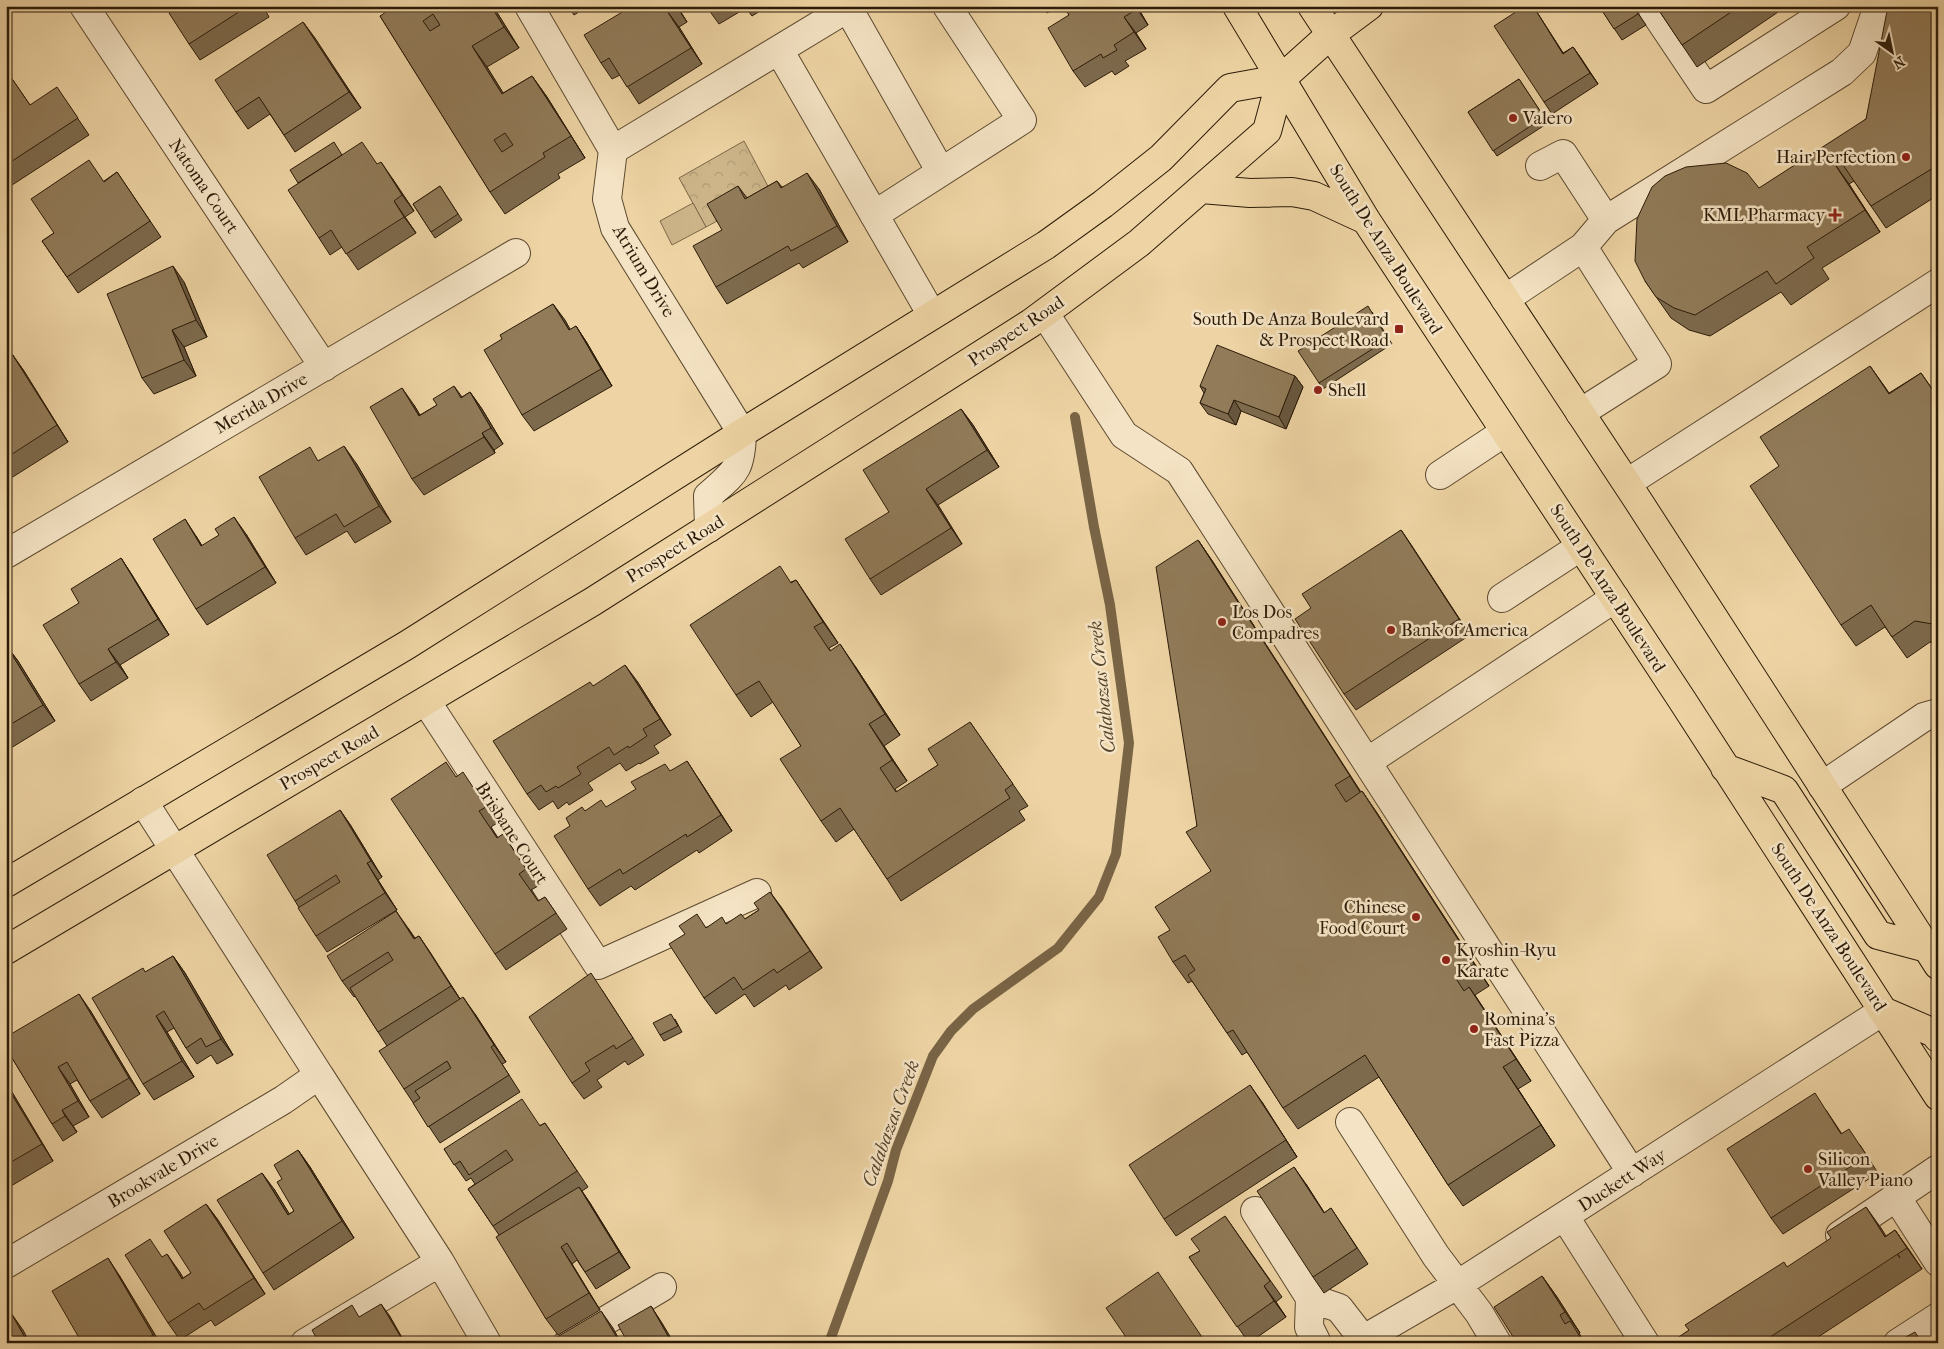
<svg xmlns="http://www.w3.org/2000/svg" width="1944" height="1349" font-family="'IM FELL French Canon',serif">
  <style>
    .park { fill: url(#park-crowns); stroke: #7c6848 }
    .pitch { fill: #cdb589; stroke: #7c6848 }
    .lines { fill: none; stroke-linecap: round; stroke-linejoin: round }
    .stream { stroke: #796446; stroke-width: 10 }
    .minor-casing { stroke: #5c492f; stroke-width: 30 }
    .major-casing { stroke: #2c1b08; stroke-width: 30 }
    .minor { stroke: #f4e3c4; stroke-width: 28 }
    .major { stroke: #eed4a4; stroke-width: 28 }
    .wall { fill: #7d6a4d; stroke: #2c1b08 }
    .shaded-wall { fill: #66563e; stroke: #2c1b08 }
    .building { fill: #917b59; stroke: #2c1b08; fill-rule: evenodd }
    .poi-dot { fill: #8f2418; stroke: #f4e3c4; stroke-width: 2 }
    .labels { text-anchor: middle; stroke-width: 5; stroke-linejoin: round; paint-order: stroke }
    .poi-label { font-size: 18px; fill: #2c1b08; stroke: #f4e3c4; text-anchor: start }
    .street-label { font-size: 18px; fill: #2c1b08; stroke: #f4e3c4 }
    .water-label { font-size: 19px; font-style: italic; fill: #59462c; stroke: #f4e3c4 }
  </style>
  <defs>
    <pattern id="park-crowns" width="20" height="18" patternUnits="userSpaceOnUse" patternTransform="scale(1.25)"><rect width="20" height="18" fill="#cdb589"/><path d="M2 6a3 3 0 1 1 6 0M12 15a3 3 0 1 1 6 0" fill="none" stroke="#b09b75"/></pattern>
  </defs>
  <rect width="100%" height="100%" fill="#eed4a4"/>
  <filter id="stains"><feTurbulence type="fractalNoise" baseFrequency=".004" numOctaves="4"/><feColorMatrix values="0 0 0 0 .2 0 0 0 0 .09 0 0 0 0 .02 0 0 0 .5 -.17"/></filter>
  <radialGradient id="worn" r=".72"><stop offset=".6" stop-color="#630" stop-opacity="0"/><stop offset="1" stop-color="#630" stop-opacity=".3"/></radialGradient>
  <!-- park -->
  <path class="park" d="M744,141L771,192L706,227L679,178Z"/>
  <!-- pitch -->
  <path class="pitch" d="M693,203L706,227L672,245L660,221Z"/>
  <g class="lines">
    <!-- stream -->
    <path class="stream" d="M829,1343L888,1181L896,1150L933,1056L951,1031L973,1009L1058,948L1099,897L1116,854L1129,743L1110,605L1094,527L1075,417"/>
    <defs>
      <path id="minor" d="M84,6L324,367
        M529,6L613,150L607,199L615,228L742,433C741,471 735,472 708,496L709,528
        M1655,6L1653,10L1706,89L1836,6
        M848,8L941,172
        M779,50L932,315
        M613,150L851,6
        M1540,166L1563,154L1606,220
        M874,215L1022,120L947,6
        M1505,299L1583,247L1606,220L1842,72L1862,53L1878,6
        M1045,314L1124,435L1179,471L1632,1173
        M1580,413L1657,364L1583,247
        M1440,475L1505,432
        M1627,483L1938,283
        M6,554L516,253
        M1502,598L1580,547
        M426,701L598,965L757,893
        M1367,762L1615,598
        M1822,786L1924,717L1938,713
        M143,801L319,1075
        M1350,1122L1436,1256L1479,1313L1497,1343
        M1897,1198L1938,1262
        M1255,1211L1310,1298
        M1565,1217L1645,1343
        M1840,1235L1938,1169
        M6,1264L283,1100L319,1075L440,1262L487,1343
        M305,1343L440,1262
        M568,1343L662,1287
        M1317,1343L1309,1327L1310,1298L1339,1308L1363,1339
        M1357,1343L1457,1285L1883,1011
        M1898,1343L1938,1317"/>
      <path id="major" d="M1237,6L1366,220L1682,700L1938,1096
        M1312,6L1637,499L1938,965
        M1201,189L1250,193L1292,192L1314,196L1366,220
        M1725,768L1784,790L1878,935L1927,948
        M6,883L407,645L742,433L1046,245L1103,204L1161,158L1230,88L1281,79L1330,35L1369,6
        M6,950L592,602L1031,323L1139,243L1267,131L1281,79
        M1883,1011L1934,1033L1938,1038"/>
    </defs>
    <!-- minor casing -->
    <use href="#minor" class="minor-casing"/>
    <!-- major casing -->
    <use href="#major" class="major-casing"/>
    <!-- minor -->
    <use href="#minor" class="minor"/>
    <!-- major -->
    <use href="#major" class="major"/>
  </g>
  <!-- wall -->
  <path class="wall" d="M180,6H263L269,17L200,60L189,44Z
    M493,6L519,48L487,67L503,93L532,76L547,97L585,158L558,174L560,178L505,214L490,192L380,16Z
    M568,6H588L574,15Z
    M621,6H677L687,22L679,27L702,64L639,104L620,75L612,79L601,63L624,11Z
    M706,6H768L752,16L746,8L719,24Z
    M1042,6H1058L1047,13Z
    M1064,6H1137L1148,25L1136,33L1146,49L1125,61L1129,66L1115,75L1112,71L1085,87L1073,71L1069,15Z
    M1533,6L1563,53L1573,47L1598,84L1552,114L1544,102Z
    M1599,6H1633L1646,25L1622,40Z
    M1656,6H1787L1697,67Z
    M1938,6V195L1886,228L1854,181L1849,184L1880,232L1822,268L1829,279L1791,305L1781,292L1710,336L1689,330L1671,318L1645,281L1866,119Z
    M6,13L12,22L6,25Z
    M303,22L361,108L295,152L270,114L248,129L236,112Z
    M6,70L30,105L68,104L89,135L9,187L6,183Z
    M1519,79L1548,123L1497,156L1468,112Z
    M342,155L377,164L392,178L414,211L405,217L416,233L358,270L342,247L330,255L319,238Z
    M117,172L161,237L78,293L42,241L54,233L104,181Z
    M777,181L782,187L819,189L848,242L803,268L799,263L727,304L716,287L722,230L738,186L747,198Z
    M440,186L462,220L435,238L413,204Z
    M184,282L207,337L184,347L196,376L154,394L142,378Z
    M553,304L570,330L576,326L587,343L612,386L534,431L522,415L502,339Z
    M1372,312L1392,344L1323,389L1319,383Z
    M12,354L24,371L68,442L8,480L6,478V358Z
    M1921,373L1938,397V644L1930,642L1907,658L1885,627L1856,646L1841,625L1889,393Z
    M1295,376L1303,387L1286,429L1241,411L1236,425L1208,414L1200,403L1204,393L1200,386Z
    M454,386L462,397L470,392L482,409L503,444L494,450L495,453L424,495L412,479L414,405L420,415L437,405Z
    M961,409L973,425L999,467L938,505L962,544L881,595L870,579L889,512Z
    M319,460L356,463L391,522L355,543L347,531L306,555L295,538Z
    M1401,530L1470,635L1356,710L1344,694L1311,608Z
    M246,534L276,583L207,625L196,609V536L202,546Z
    M1198,540L1213,562L1361,792L1362,791L1377,813L1489,986L1475,995L1531,1081L1518,1089L1555,1146L1463,1206L1448,1185L1379,1077L1298,1129L1283,1108L1247,1052L1242,1055L1227,1033L1192,981L1188,983L1173,962L1170,930L1211,871L1197,826Z
    M121,558L132,575L169,635L120,665L128,678L91,701L79,684V603Z
    M796,580L838,643L829,648L830,650L855,666L900,735L884,746L907,781L895,789L897,792L938,765L970,722L1028,806L1019,811L1025,820L901,901L887,879L854,829L836,842L821,821L801,746L773,702L751,717L736,695L791,582Z
    M6,645L18,661L55,721L6,751Z
    M637,681L671,735L654,746L659,753L640,764L639,763L626,771L620,763L588,783L593,790L569,805L567,802L558,809L553,801L539,810L527,794L593,686Z
    M670,771L698,778L732,831L699,853L697,850L635,890L631,886L600,906L588,889L570,826L585,811L607,807Z
    M456,777L474,789L497,823L491,827L498,838L503,834L538,886L531,890L538,901L545,897L567,929L506,970L495,954Z
    M340,810L351,826L382,877L378,880L397,910L327,952L316,936L295,901Z
    M770,892L822,968L789,990L786,985L754,1007L745,994L716,1014L704,998L685,934L707,927L726,924L745,919L759,910Z
    M408,928L415,938L419,936L460,999L475,1014L506,1062L502,1064L520,1092L440,1143L404,1089L387,1046L355,996L354,997L342,981Z
    M173,956L185,973L233,1055L217,1064L211,1055L197,1064L186,1048L174,1028L167,1032L194,1077L154,1100L143,1084L146,972Z
    M602,990L644,1055L628,1065L625,1061L597,1080L602,1087L584,1099L572,1083Z
    M90,1010L140,1094L102,1118L90,1101L77,1080L70,1084L89,1117L73,1126L77,1132L63,1141L52,1124L6,1048Z
    M675,1019L682,1032L664,1041L660,1035Z
    M6,1082L53,1161L6,1189Z
    M1262,1102L1297,1157L1176,1236L1164,1219Z
    M1826,1110L1842,1134L1860,1145L1878,1173L1783,1234L1771,1218Z
    M545,1123L588,1187L582,1191L590,1203L630,1268L596,1289L577,1260L572,1264L600,1310L558,1335L546,1319L499,1235L468,1189L475,1184L471,1178L466,1181L444,1149L541,1125Z
    M298,1150L310,1167L354,1238L274,1290L263,1273L274,1189L289,1214L294,1211Z
    M1306,1184L1324,1213L1331,1208L1368,1264L1324,1293L1313,1277Z
    M206,1204L218,1220L265,1294L215,1326L211,1320L180,1340L168,1323L163,1257L179,1271L183,1278L191,1273Z
    M1225,1216L1282,1297L1276,1302L1286,1317L1249,1343L1189,1257L1200,1251Z
    M1895,1230L1922,1269L1809,1343H1670L1788,1267L1886,1236Z
    M119,1275L160,1343H82Z
    M1542,1276L1557,1297L1580,1333H1579L1585,1343H1517Z
    M389,1315L405,1343H319L360,1317Z"/>
  <!-- shaded-wall -->
  <path class="shaded-wall" d="M491,6H493L519,48L504,27Z
    M676,6H677L687,22Z
    M1135,6H1137L1148,25Z
    M1533,6L1538,14L1571,65L1563,54Z
    M667,11L679,27L702,64L691,48Z
    M1124,17L1136,33L1146,49L1134,32Z
    M303,22L315,38L361,108L349,92Z
    M472,46L487,67L517,115L502,94Z
    M1573,47L1581,58L1598,84L1590,73Z
    M532,76L547,97L585,158L571,136Z
    M381,162L392,178L414,211L402,195Z
    M1834,163L1849,184L1880,232L1865,210Z
    M807,173L819,189L848,242L837,226Z
    M394,201L416,233L404,217Z
    M173,266L184,282L207,337L196,320Z
    M553,304L565,320L580,347L569,330Z
    M576,326L587,343L612,386L601,369Z
    M172,330L184,347L196,376L184,360Z
    M12,354L24,371L68,442L57,425Z
    M1870,366L1885,387L1904,415L1889,394Z
    M1295,376L1303,387L1286,429L1279,417Z
    M402,388L414,405L430,433L419,416Z
    M470,392L482,409L503,444L491,428Z
    M1234,400L1241,411L1236,425L1228,414Z
    M961,409L973,425L999,467L987,450Z
    M482,433L494,450L495,453L484,437Z
    M344,446L356,463L391,522L379,506Z
    M926,489L938,505L962,544L951,528Z
    M234,517L246,534L276,583L265,567Z
    M185,519L196,536L213,563L201,546Z
    M1401,530L1412,546L1470,635L1459,619Z
    M1198,540L1213,562L1364,798L1350,776Z
    M121,558L132,575L169,635L158,619Z
    M796,580L838,643L823,622Z
    M840,644L855,666L900,735L885,714Z
    M6,645L18,661L55,721L43,705Z
    M108,649L120,665L128,678L116,662Z
    M625,665L637,681L671,735L660,719Z
    M869,724L884,746L907,781L892,760Z
    M687,761L698,778L732,831L721,815Z
    M1362,791L1377,813L1489,986L1474,964Z
    M340,810L351,826L382,877L371,861Z
    M367,863L378,880L397,910L385,893Z
    M770,892L782,908L822,968L810,951Z
    M396,911L408,928L425,955L414,939Z
    M419,936L430,952L462,1002L451,986Z
    M173,956L185,973L233,1055L221,1039Z
    M1469,987L1484,1009L1531,1081L1516,1059Z
    M79,994L90,1010L140,1094L129,1078Z
    M463,997L475,1014L506,1062L494,1045Z
    M156,1016L167,1032L194,1077L182,1061Z
    M58,1067L70,1084L89,1117L78,1101Z
    M1503,1067L1518,1089L1555,1146L1541,1125Z
    M6,1082L53,1161L42,1144L6,1085Z
    M1250,1085L1262,1102L1297,1157L1286,1140Z
    M62,1110L73,1126L77,1132L65,1116Z
    M298,1150L310,1167L354,1238L342,1221Z
    M1294,1167L1306,1184L1335,1229L1324,1213Z
    M262,1173L274,1189L300,1231L288,1215Z
    M579,1187L590,1203L630,1268L619,1252Z
    M206,1204L218,1220L265,1294L254,1278Z
    M1866,1207L1881,1228L1900,1258L1885,1237Z
    M1895,1230L1910,1251L1922,1269L1907,1248Z
    M561,1247L572,1264L600,1310L589,1293Z
    M167,1254L179,1271L194,1295L182,1279Z
    M108,1258L119,1275L160,1343H159L153,1335Z
    M1542,1276L1557,1297L1580,1333L1565,1312Z
    M1264,1286L1276,1302L1286,1317L1274,1301Z
    M381,1304L389,1315L405,1343L402,1339Z
    M651,1306L662,1323L674,1343H672Z
    M601,1311L613,1328L621,1343H620Z
    M11,1313L23,1330L30,1343H28Z"/>
  <!-- building -->
  <path class="building" d="M180,6H248L189,44L169,13Z
    M395,6H491L504,27L472,46L502,94L532,76L571,136L543,153L545,157L490,192L380,16ZM433,14L440,25L430,31L423,21ZM505,133L513,145L502,152L494,140Z
    M621,6H674L667,11L691,48L627,87L609,58L601,63L584,35L624,11Z
    M1064,6H1135L1137,9L1124,17L1134,32L1114,45L1117,50L1103,58L1101,54L1073,71L1048,28L1069,15Z
    M1525,6H1533L1563,54L1573,47L1590,73L1544,102L1494,26Z
    M1599,6H1633L1638,14L1614,29Z
    M1656,6H1740L1682,45Z
    M1888,6H1938V165L1871,206L1839,159L1834,163L1865,210L1807,247L1814,258L1776,284L1767,271L1695,315L1674,308L1656,297L1645,281L1635,261L1637,219L1652,187L1665,176L1686,167L1726,163L1747,173L1759,188L1866,119Z
    M303,22L349,92L284,135L259,97L236,112L215,80Z
    M6,70L30,105L57,87L78,118L6,165Z
    M1519,79L1544,117L1493,151L1468,112Z
    M334,142L342,155L298,183L290,170Z
    M362,142L377,164L381,162L402,195L394,201L404,217L346,254L331,230L319,238L288,190Z
    M89,160L104,182L117,172L150,221L67,277L42,241L54,233L31,199Z
    M807,173L837,226L791,251L788,246L716,287L693,246L722,230L707,204L738,186L745,199L777,181L781,188Z
    M440,186L458,214L431,232L413,204Z
    M173,266L196,320L172,330L184,360L142,378L107,294Z
    M553,304L569,330L576,326L601,369L522,415L484,350L502,339L500,335Z
    M1368,306L1388,339L1319,383L1298,351Z
    M1217,345L1295,376L1279,417L1234,400L1228,414L1200,403L1206,389L1200,386Z
    M12,354L57,425L6,458V358Z
    M1870,366L1889,394L1921,373L1938,398V625L1915,621L1892,637L1871,605L1841,625L1750,486L1779,466L1760,437Z
    M454,386L461,398L470,392L491,428L482,433L484,437L412,479L370,407L402,388L419,416L437,405L433,399Z
    M961,409L987,450L926,489L951,528L870,579L845,539L889,512L863,470Z
    M344,446L379,506L344,527L336,514L295,538L259,477L310,447L318,461Z
    M234,517L265,567L196,609L153,539L185,519L201,546L219,535L215,529Z
    M1401,530L1459,619L1344,694L1295,619L1311,608L1302,594Z
    M1198,540L1350,776L1335,785L1346,802L1362,791L1474,964L1455,977L1464,991L1469,987L1516,1059L1503,1067L1541,1125L1448,1185L1365,1055L1283,1108L1233,1030L1227,1033L1188,975L1195,970L1185,955L1173,962L1158,937L1170,930L1155,907L1211,871L1186,832L1197,826L1156,567Z
    M121,558L158,619L108,649L116,662L79,684L43,625L79,603L71,589Z
    M780,566L791,583L796,580L823,622L814,627L830,651L840,644L885,714L869,724L892,760L880,768L896,792L938,765L928,749L970,722L1013,784L1005,790L1010,798L887,879L840,808L821,821L780,759L801,746L759,681L736,695L690,625Z
    M6,645L43,705L6,727Z
    M625,665L660,719L643,729L647,736L629,748L628,746L614,755L609,747L577,767L581,774L558,788L556,786L546,792L541,785L527,794L493,741L590,682L593,686Z
    M687,761L721,815L687,837L686,834L623,874L620,869L588,889L554,836L570,826L566,818L582,807L585,811L601,800L606,807L636,789L631,782L665,764L670,771Z
    M446,762L456,777L463,772L486,807L479,811L497,838L503,834L526,869L519,874L538,901L545,897L556,913L495,954L391,799Z
    M340,810L371,861L367,863L385,893L316,936L298,908L340,882L336,875L295,901L267,855Z
    M770,892L810,951L777,973L774,969L743,990L734,977L704,998L669,944L685,934L679,926L697,914L706,928L722,917L726,924L741,914L745,919L759,910L754,903Z
    M396,911L414,939L419,936L451,986L378,1032L350,988L393,960L388,952L342,981L327,956Z
    M173,956L221,1039L206,1047L201,1038L186,1048L164,1011L156,1016L182,1061L143,1084L92,998L143,968L145,972Z
    M591,973L633,1038L616,1049L614,1045L585,1063L590,1071L572,1083L529,1017Z
    M79,994L129,1078L90,1101L67,1062L58,1067L78,1101L62,1110L65,1116L52,1124L6,1048V1037Z
    M463,997L494,1045L491,1047L509,1075L428,1127L413,1103L420,1098L415,1091L451,1068L447,1061L404,1089L379,1051Z
    M671,1014L678,1026L660,1035L653,1023Z
    M6,1085L42,1144L6,1165Z
    M1250,1085L1286,1140L1164,1219L1129,1165Z
    M1815,1093L1841,1134L1849,1129L1867,1156L1771,1218L1727,1149Z
    M522,1099L540,1126L545,1123L577,1171L493,1226L468,1189L513,1160L506,1150L469,1175L460,1161L454,1165L444,1149Z
    M298,1150L342,1221L263,1273L217,1200L262,1173L288,1215L294,1211L277,1182L282,1179L274,1165Z
    M1294,1167L1324,1213L1331,1208L1357,1248L1313,1277L1257,1191Z
    M579,1187L619,1252L585,1272L567,1243L561,1247L589,1293L546,1319L496,1237Z
    M206,1204L254,1278L204,1310L199,1303L168,1323L125,1255L150,1239L162,1257L167,1254L182,1279L191,1273L164,1231Z
    M1866,1207L1885,1237L1895,1230L1907,1248L1761,1343H1670L1689,1330L1685,1325L1784,1262L1787,1267L1831,1238L1827,1232Z
    M1225,1216L1270,1281L1264,1286L1274,1301L1237,1327L1189,1257L1200,1251L1191,1239Z
    M108,1258L153,1335L141,1343H82L52,1291Z
    M1158,1272L1206,1343H1130L1106,1308Z
    M1542,1276L1565,1312L1560,1315L1565,1324L1570,1321L1584,1343H1517L1494,1307Z
    M381,1304L402,1339L396,1343H319L312,1330L352,1305L359,1317Z
    M651,1306L672,1343H628L618,1325Z
    M601,1311L620,1343H560L557,1337Z
    M11,1313L28,1343H6V1316Z
    M1915,1332L1922,1343H1892L1901,1338L1902,1339Z"/>
  <!-- markers -->
  <g class="poi-dot">
    <circle cx="1513" cy="118" r="5"/>
    <circle cx="1906" cy="157" r="5"/>
    <path d="M1832.5 207.5h5v5h5v5h-5v5h-5v-5h-5v-5h5z"/>
    <rect x="1394" y="324" width="10" height="10" rx="2.5"/>
    <circle cx="1318" cy="390" r="5"/>
    <circle cx="1222" cy="622" r="5"/>
    <circle cx="1391" cy="630" r="5"/>
    <circle cx="1416" cy="917" r="5"/>
    <circle cx="1446" cy="960" r="5"/>
    <circle cx="1474" cy="1029" r="5"/>
    <circle cx="1808" cy="1169" r="5"/>
  </g>
  <g class="labels">
    <!-- poi labels -->
    <g class="poi-label">
      <text x="1523" y="124">Valero</text>
      <text x="1896" y="163" text-anchor="end">Hair Perfection</text>
      <text x="1825" y="221" text-anchor="end">KML Pharmacy</text>
      <text x="1389" y="325" text-anchor="end">South De Anza Boulevard<tspan x="1389" dy="21">&amp; Prospect Road</tspan></text>
      <text x="1328" y="396">Shell</text>
      <text x="1232" y="618">Los Dos<tspan x="1232" dy="21">Compadres</tspan></text>
      <text x="1401" y="636">Bank of America</text>
      <text x="1406" y="913" text-anchor="end">Chinese<tspan x="1406" dy="21">Food Court</tspan></text>
      <text x="1456" y="956">Kyoshin-Ryu<tspan x="1456" dy="21">Karate</tspan></text>
      <text x="1484" y="1025">Romina's<tspan x="1484" dy="21">Fast Pizza</tspan></text>
      <text x="1818" y="1165">Silicon<tspan x="1818" dy="21">Valley Piano</tspan></text>
    </g>
    <!-- street labels -->
    <g class="street-label">
      <text transform="translate(204 186) rotate(56)" y="6">Natoma Court</text>
      <text transform="translate(1386 249) rotate(58)" y="6">South De Anza Boulevard</text>
      <text transform="translate(644 271) rotate(59)" y="6">Atrium Drive</text>
      <text transform="translate(1016 331) rotate(-34)" y="6">Prospect Road</text>
      <text transform="translate(261 403) rotate(-30)" y="6">Merida Drive</text>
      <text transform="translate(675 549) rotate(-32)" y="6">Prospect Road</text>
      <text transform="translate(1608 588) rotate(57)" y="6">South De Anza Boulevard</text>
      <text transform="translate(329 758) rotate(-30)" y="6">Prospect Road</text>
      <text transform="translate(512 833) rotate(57)" y="6">Brisbane Court</text>
      <text transform="translate(1829 927) rotate(57)" y="6">South De Anza Boulevard</text>
      <text transform="translate(163 1171) rotate(-31)" y="6">Brookvale Drive</text>
      <text transform="translate(1622 1180) rotate(-33)" y="6">Duckett Way</text>
    </g>
    <!-- water labels -->
    <g class="water-label">
      <text transform="translate(1101 687) rotate(-96)" y="7">Calabazas Creek</text>
      <text transform="translate(890 1123) rotate(-70)" y="7">Calabazas Creek</text>
    </g>
  </g>
  <!-- margin -->
  <rect width="1944" height="1349" fill="none" stroke="#eed4a4" stroke-width="25"/>
  <rect x="8" y="8" width="1929" height="1334" fill="none" stroke="#2c1b08" stroke-width="2.5"/>
  <rect x="12" y="12" width="1919" height="1324" fill="none" stroke="#2c1b08"/>
  <!-- north arrow -->
  <g transform="translate(1892 52) rotate(147)" stroke="#f4e3c4" stroke-width="4" paint-order="stroke">
  <path d="M0-4L9 19L0 12L-9 19Z" fill="#2c1b08"/>
  <text y="-8" font-size="14" font-weight="bold" text-anchor="middle" fill="#2c1b08">N</text>
  </g>
  <rect width="100%" height="100%" filter="url(#stains)"/>
  <rect width="100%" height="100%" fill="url(#worn)"/>
</svg>
